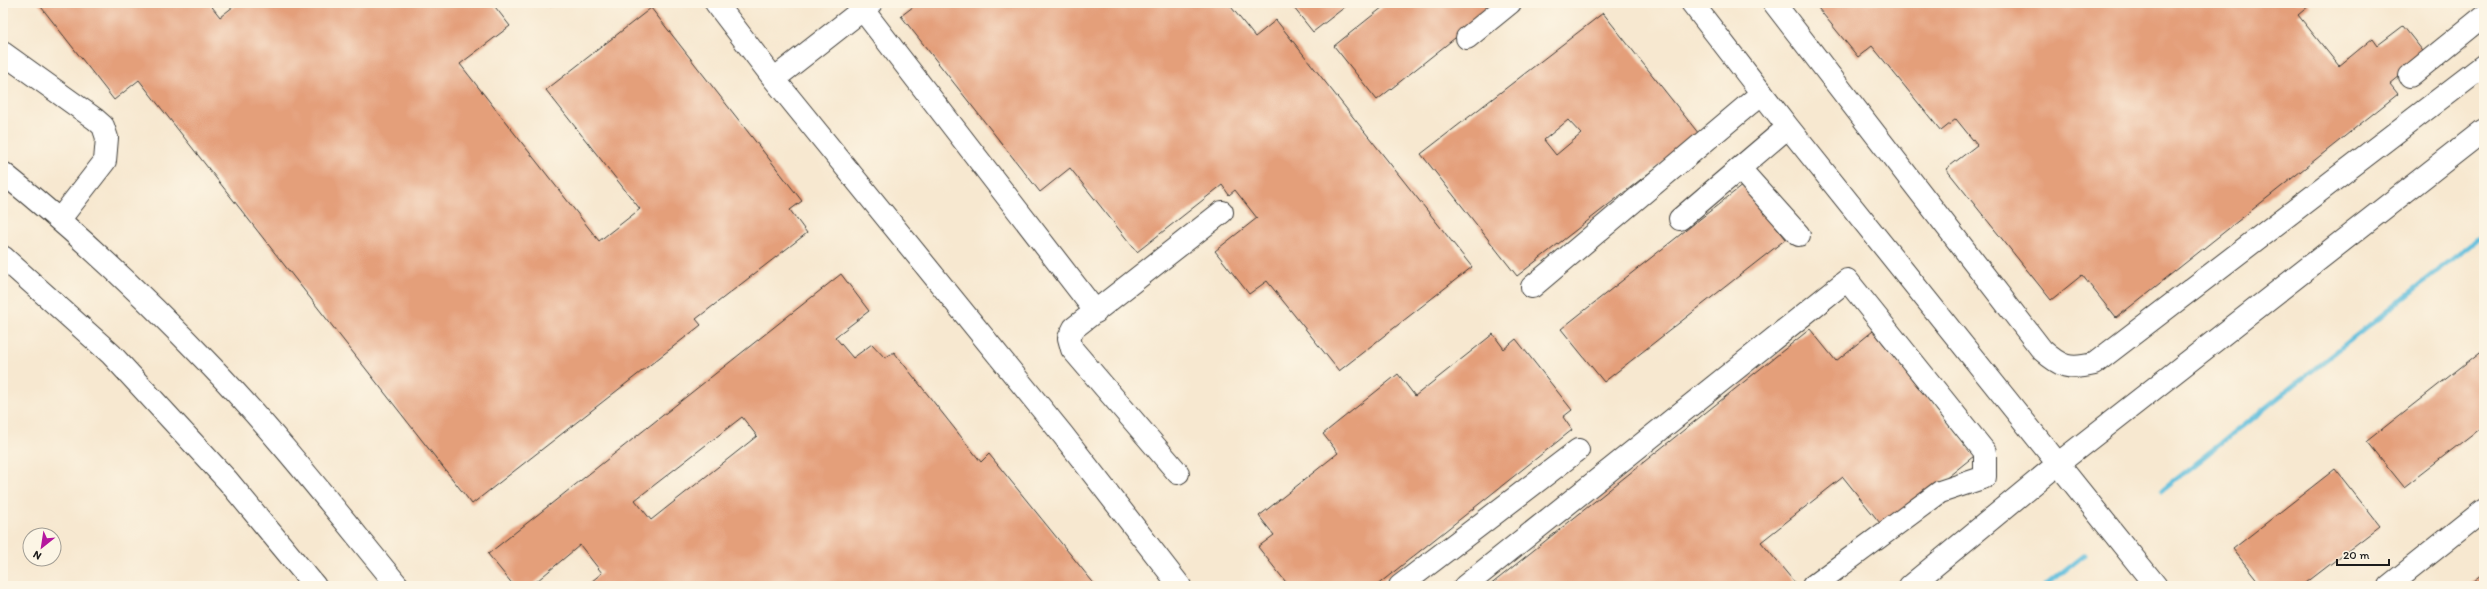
<svg xmlns="http://www.w3.org/2000/svg" width="2487" height="589" font-family="Itim,sans-serif">
  <style>
    .lines { fill: none; stroke-linecap: round; stroke-linejoin: round }
    .stream { stroke: #5ebedd; stroke-width: 5 }
    .building { fill: #e49f7a; fill-rule: evenodd }
    .minor-casing { stroke: #3d3b37; stroke-width: 24 }
    .minor { stroke: #fff; stroke-width: 22 }
  </style>
  <rect width="100%" height="100%" fill="#fcf5e5"/>
  <filter id="ink" filterUnits="userSpaceOnUse"><feTurbulence type="fractalNoise" baseFrequency=".025" numOctaves="2"/><feDisplacementMap in="SourceGraphic" scale="8" xChannelSelector="R" yChannelSelector="G"/><feConvolveMatrix kernelMatrix="1 2 1 2 8 2 1 2 1" color-interpolation-filters="sRGB"/></filter>
  <filter id="wash" filterUnits="userSpaceOnUse"><feTurbulence type="fractalNoise" baseFrequency=".012" numOctaves="4" result="noise"/><feDisplacementMap in="SourceGraphic" scale="16" xChannelSelector="R" yChannelSelector="G"/><feGaussianBlur stdDeviation="0.9" result="paint"/><feColorMatrix in="noise" values="0 0 0 0 0 0 0 0 0 0 0 0 0 0 0 0 0 1.4 0 .05"/><feComposite in="paint" operator="in"/></filter>
  <g filter="url(#wash)">
    <rect width="100%" height="100%" fill="#f7e8d0"/>
    <g class="lines">
      <!-- stream -->
      <path class="stream" d="M2162,490L2484,234
        M2045,586L2084,555"/>
    </g>
    <g id="blocks">
      <!-- building -->
      <path class="building" d="M38,3H209L220,17L238,3H492L510,26L460,64L599,241L640,209L546,90L651,8L802,201L790,210L807,233L696,319L701,325L472,504L139,80L114,100Z
        M547,3H555L550,7Z
        M918,3H1228L1255,37L1276,20L1472,267L1339,371L1267,281L1249,294L1215,251L1257,218L1235,190L1229,195L1222,185L1137,252L1070,168L1040,192L901,16Z
        M1290,3H1350L1313,32Z
        M1388,3H1499L1377,100L1334,46Z
        M1814,3H2309L2310,5L2298,15L2339,66L2373,38L2378,45L2403,26L2426,55L2390,84L2398,94L2116,318L2082,275L2051,300L1946,169L1977,145L1956,119L1941,131L1872,46L1858,57Z
        M1603,13L1699,134L1517,276L1421,154ZM1568,120L1581,134L1556,155L1544,140Z
        M1743,185L1786,239L1604,382L1561,329Z
        M841,274L869,311L835,337L853,358L872,344L885,358L894,352L981,462L989,454L1096,586H586L602,573L580,545L531,586H514L488,554ZM742,417L757,436L651,520L635,500Z
        M1810,329L1836,361L1873,331L1974,456L1884,528L1843,477L1761,542L1796,584L1794,586H1489Z
        M1493,334L1504,349L1516,339L1572,410L1563,417L1572,430L1376,586H1289L1258,547L1274,535L1259,516L1338,453L1323,434L1398,374L1415,396Z
        M2484,349V425L2404,487L2367,441Z
        M2335,469L2380,526L2302,586H2262L2233,549Z
        M2484,573V586H2468Z"/>
    </g>
  </g>
  <g filter="url(#ink)">
    <use href="#blocks" fill-opacity="0" stroke="#3d3b37" stroke-width="1"/>
    <g class="lines">
      <defs>
        <path id="minor" d="M716,3L774,79L1063,435L1180,586
          M1692,3L1788,127L2156,586
          M1774,3L2042,350C2061,367 2069,370 2094,364L2484,65
          M863,10L1096,312
          M1467,38L1510,3
          M3,53L95,119L103,126L107,138L105,161L60,219
          M2410,76L2484,16
          M774,79L871,3
          M1740,169L1799,235
          M3,173C77,232 146,298 212,367C278,436 337,512 398,586
          M1680,219L1788,127
          M3,257L111,354L228,481L315,586
          M1532,287L1762,93
          M1178,473L1072,349L1069,338L1074,328L1222,212
          M1400,586L1578,450
          M1465,586L1847,280L1985,452V477L1940,492L1813,586
          M1910,586L2059,463L2484,130
          M2389,586L2484,510"/>
      </defs>
      <!-- minor casing -->
      <use href="#minor" class="minor-casing"/>
      <!-- minor -->
      <use href="#minor" class="minor"/>
    </g>
  </g>
  <!-- margin -->
  <rect width="2487" height="589" fill="none" stroke="#fcf5e5" stroke-width="16"/>
  <!-- north arrow -->
  <g transform="translate(42 547) rotate(210)"><circle r="19" fill="#fcf5e5" stroke="#a29e95"/>
  <path d="M0-3L7 15L0 10L-7 15Z" fill="#b5179e"/>
  <text y="-6" font-size="11" font-weight="bold" text-anchor="middle" fill="#1c1c1c">N</text>
  </g>
  <!-- scale -->
  <path d="M2337 559v6h52v-6" fill="none" stroke="#1c1c1c" stroke-width="2"/>
  <text x="2343" y="559" font-size="12" fill="#1c1c1c" stroke="#fcf5e5" stroke-width="3" paint-order="stroke">20 m</text>
</svg>
